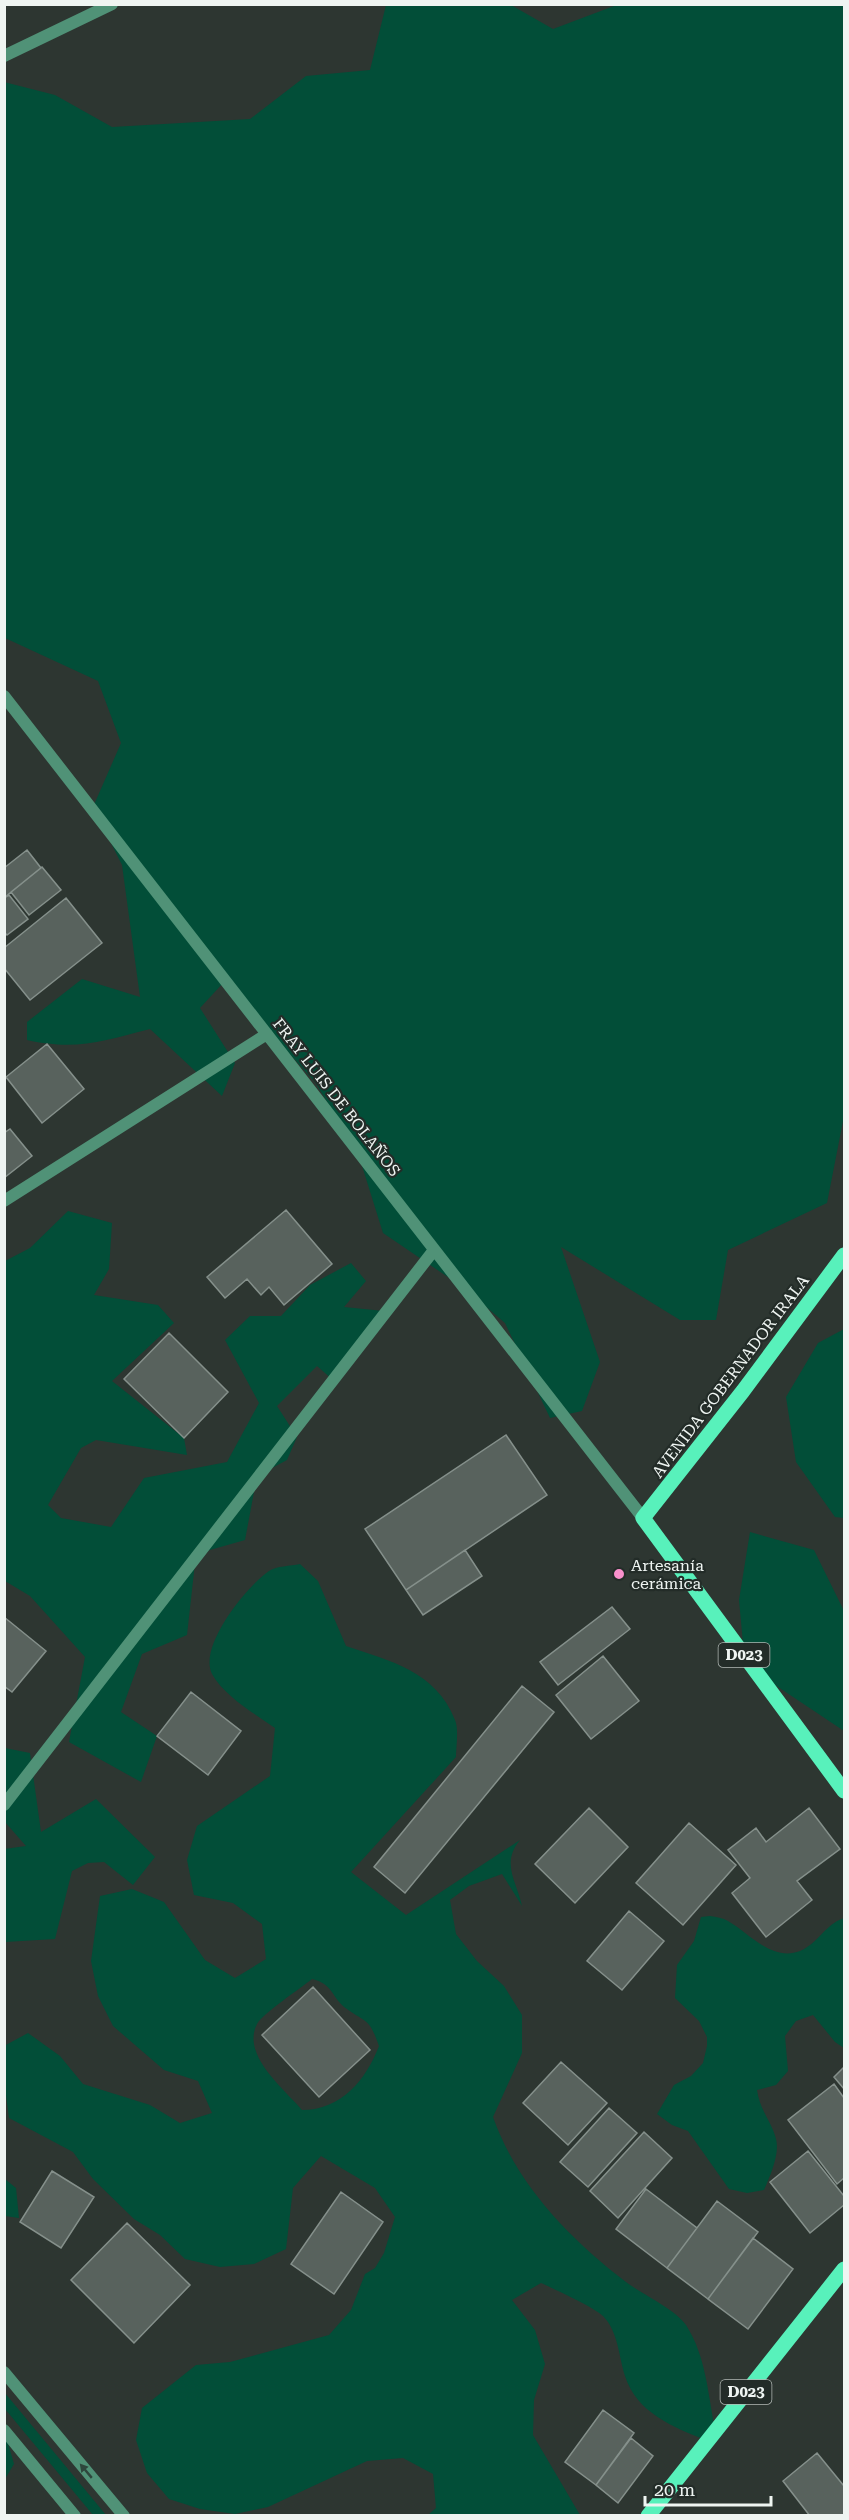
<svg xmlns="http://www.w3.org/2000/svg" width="849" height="2520" font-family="'Roboto Serif',serif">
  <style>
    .green { fill: #024e38; fill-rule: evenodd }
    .building { fill: #58625d; stroke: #85908b; stroke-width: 1.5 }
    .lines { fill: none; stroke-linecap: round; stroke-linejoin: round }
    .service { stroke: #509277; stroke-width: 12 }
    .minor { stroke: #509277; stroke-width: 12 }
    .primary { stroke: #58f1bb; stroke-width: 15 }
    .oneway { fill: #2e463c }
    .poi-dot { fill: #f890cb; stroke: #232c28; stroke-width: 2 }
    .labels { text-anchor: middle; stroke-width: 4.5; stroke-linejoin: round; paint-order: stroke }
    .shield { fill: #232c28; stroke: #b2b9b5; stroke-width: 1.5 }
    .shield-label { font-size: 15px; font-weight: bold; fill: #eff5f2 }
    .street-label { font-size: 16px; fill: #eff5f2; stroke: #232c28 }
    .poi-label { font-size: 16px; fill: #eff5f2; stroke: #232c28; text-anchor: start }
  </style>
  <rect width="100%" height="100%" fill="#2d3631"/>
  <!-- green -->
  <path class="green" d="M386,5H511L553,29L614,6L611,5H844V1116L827,1203L728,1250L716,1320H680L561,1247L600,1362L582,1411L550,1418L505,1323L464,1288L383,1233L358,1153L315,1082L224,982L200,1008L235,1063L222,1096L150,1029C103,1041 76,1051 27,1040V1022L82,979L140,997L122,865L93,807L121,743L98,681L5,638L4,82L55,95L112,127L250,119L306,76L370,70Z
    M68,1211L112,1223L109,1269L94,1295L158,1305L174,1323L112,1381L184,1438L187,1455L96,1440L81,1448L48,1505L61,1518L111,1527L144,1478L227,1462L259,1403L225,1340L250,1316H281L310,1285L351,1263L366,1281L344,1307L384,1311L333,1380L317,1366L277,1406L297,1437L287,1460L257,1476L245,1540L196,1554L187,1635L142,1654L121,1712L157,1736L141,1782L69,1742L85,1657L30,1596L5,1581V1261L30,1248Z
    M844,1329V1518L835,1517L796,1462L786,1397L818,1343Z
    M750,1532L814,1550L844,1611V1731L745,1665L739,1600Z
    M300,1564L318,1581L346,1646C390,1661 436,1671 455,1720C459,1729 456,1747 456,1757L351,1872L406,1915L520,1840C501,1863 516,1880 522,1906L502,1874L469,1886L450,1900L456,1934L477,1961L504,1986L522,2015V2053L493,2117C517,2185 570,2239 626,2282C642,2294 676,2310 686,2325C706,2356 708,2394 715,2430L706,2440C674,2428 636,2412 625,2376C619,2357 618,2331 603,2316C592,2306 556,2290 541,2283L512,2300L535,2330L545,2364L534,2400L533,2435L580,2515H428L436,2508L433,2474L403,2458L367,2461L268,2507L235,2514L200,2509L169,2499L147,2473L136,2440L142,2408L196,2365L230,2362L329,2335L351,2310L365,2274L375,2268L384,2253L395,2217L375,2188L321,2156L293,2188L286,2249L254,2264L220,2267L185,2259L160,2235L134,2219L93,2179L73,2152L9,2118L5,2088L4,2046L28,2033L60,2056L83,2084L150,2105L180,2123L212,2113L198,2081L164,2070L113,2026L98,1996L91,1961L100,1896L132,1889L164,1902L205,1960L235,1978L266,1959L262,1924L233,1903L194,1895L187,1860L197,1826L270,1776L275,1728C255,1714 224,1696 212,1674C198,1646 247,1586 269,1571C277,1566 290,1566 300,1564ZM312,1979C334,1984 331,1998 347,2009C368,2024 369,2018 379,2046C366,2080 341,2110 302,2110C284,2089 241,2055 257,2024C262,2014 301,1988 312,1979Z
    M5,1748L30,1753L41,1832L96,1799L155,1857L133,1885L104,1862L88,1863L72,1871L55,1939L5,1942L4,1849L26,1846L5,1822Z
    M710,1916C716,1917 723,1918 728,1921C749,1933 772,1962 800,1951C819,1943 824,1925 844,1918V2048L835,2042L813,2015L796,2021L785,2036L788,2071L776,2085L757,2090C760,2111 772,2122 776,2139C780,2154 770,2176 764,2190L747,2193L729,2189L688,2131L672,2125L657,2114L674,2085L691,2076L703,2063L707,2046V2037L699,2021L675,1998L677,1965L694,1941L701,1917Z
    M5,2179L16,2188L19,2218L5,2216Z
    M5,2393L106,2515H93L5,2409Z
    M4,2429L14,2464L5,2479H4Z"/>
  <!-- building -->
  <path class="building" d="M27,850L41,868L5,897L4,868Z
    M42,867L61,890L29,915L11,892Z
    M9,895L28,919L7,935L4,932V898Z
    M66,898L102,943L30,1000L4,968V948Z
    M47,1044L84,1089L42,1123L6,1077Z
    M10,1129L32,1156L4,1178V1133Z
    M286,1210L332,1264L284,1305L269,1287L261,1295L247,1279L225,1298L207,1277Z
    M169,1333L228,1392L184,1438L124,1379Z
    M506,1435L547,1495L406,1590L365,1529Z
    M465,1550L482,1576L423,1615L406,1590Z
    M612,1607L630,1629L558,1685L540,1662Z
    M4,1617L46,1651L12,1692L4,1686Z
    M603,1656L639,1701L591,1739L556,1695Z
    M522,1686L554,1712L405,1893L374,1867Z
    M191,1692L241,1731L208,1775L157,1736Z
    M589,1808L628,1847L575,1903L535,1864Z
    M809,1808L840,1849L797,1881L812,1900L766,1937L732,1893L750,1878L728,1850L756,1828L766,1842Z
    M689,1823L736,1865L683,1925L636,1883Z
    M629,1911L664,1941L622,1990L587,1961Z
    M313,1987L370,2050L319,2097L262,2035Z
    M561,2062L607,2103L568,2145L523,2103Z
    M844,2067V2089L834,2077Z
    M834,2084L844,2098V2178L837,2184L788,2120Z
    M609,2108L637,2133L588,2187L560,2162Z
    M644,2132L672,2158L618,2218L590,2191Z
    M808,2151L844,2196V2205L810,2233L770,2182Z
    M52,2171L94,2197L61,2248L20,2222Z
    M646,2189L697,2228L667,2268L616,2229Z
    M341,2192L383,2222L334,2294L291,2264Z
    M717,2201L758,2232L708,2299L667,2268Z
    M127,2223L190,2285L134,2343L71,2280Z
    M753,2238L793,2269L748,2329L708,2299Z
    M603,2410L634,2433L596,2485L565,2462Z
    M631,2438L653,2456L618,2503L596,2485Z
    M817,2453L844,2486V2516H810L783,2481Z"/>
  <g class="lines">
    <!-- service -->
    <path class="service" d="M4,56L112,4"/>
    <!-- minor -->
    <path class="minor" d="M4,696L643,1518
      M4,1201L267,1034
      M4,1805L434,1250
      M4,2372L124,2516
      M4,2430L75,2516"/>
    <!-- primary -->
    <path class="primary" d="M844,1255L743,1391L643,1518L844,1791
      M648,2516L844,2269"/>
  </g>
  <!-- one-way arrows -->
  <defs><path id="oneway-solid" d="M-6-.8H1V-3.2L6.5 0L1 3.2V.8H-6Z" transform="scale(1.5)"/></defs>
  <use class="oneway" href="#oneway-solid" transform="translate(86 2471) rotate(-130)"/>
  <!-- markers -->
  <circle class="poi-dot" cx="619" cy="1574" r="6"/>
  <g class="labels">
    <!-- shield labels -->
    <g class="shield">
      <rect x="718.5" y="1643" width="51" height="24" rx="4.5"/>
      <rect x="720.5" y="2380" width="51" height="24" rx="4.5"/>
    </g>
    <g class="shield-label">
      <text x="744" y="1660">D023</text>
      <text x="746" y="2397">D023</text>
    </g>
    <!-- street labels -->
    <g class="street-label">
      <text transform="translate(337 1097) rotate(52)" y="6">FRAY LUIS DE BOLAÑOS</text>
      <text transform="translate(730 1376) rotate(-53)" y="6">AVENIDA GOBERNADOR IRALA</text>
    </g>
    <!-- poi labels -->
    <g class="poi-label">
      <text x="631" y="1571">Artesanía<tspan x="631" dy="18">cerámica</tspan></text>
    </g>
  </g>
  <!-- border -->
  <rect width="849" height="2520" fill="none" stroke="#eff5f2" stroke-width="12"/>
  <!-- scale -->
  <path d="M645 2496v9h126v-9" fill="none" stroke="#eff5f2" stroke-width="3"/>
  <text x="654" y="2496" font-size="18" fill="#eff5f2" stroke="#232c28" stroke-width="4.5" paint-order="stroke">20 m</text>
</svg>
